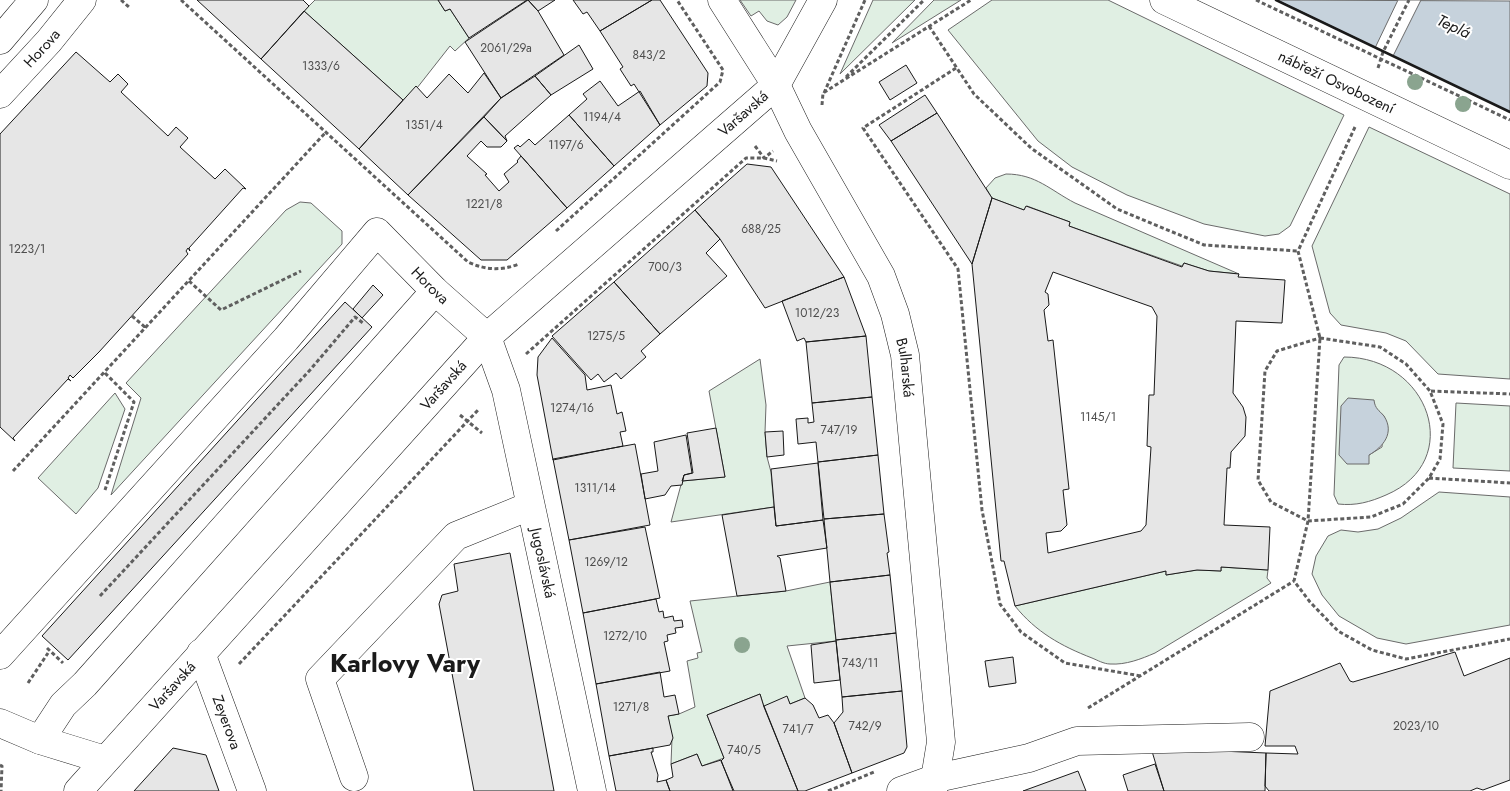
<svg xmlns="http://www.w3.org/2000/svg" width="1510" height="791" font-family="Jost,sans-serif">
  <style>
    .green { fill: #e0efe3; stroke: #6a6a6a; fill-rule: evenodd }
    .water { fill: #c6d2dc; stroke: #6a6a6a }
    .pier { fill: #fff; stroke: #6a6a6a }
    .building { fill: #e6e6e6; stroke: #1a1a1a; fill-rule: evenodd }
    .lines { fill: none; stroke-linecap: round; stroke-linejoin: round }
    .minor-casing { stroke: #1a1a1a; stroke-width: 29 }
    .path { stroke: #5f5f5f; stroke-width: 3; stroke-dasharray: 4 2.5; stroke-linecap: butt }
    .minor { stroke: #fff; stroke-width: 28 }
    .wall { stroke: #1a1a1a; stroke-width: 2.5 }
    .tree { fill: #8aa48f }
    .labels { text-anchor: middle; stroke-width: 4; stroke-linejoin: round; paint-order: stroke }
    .number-label { font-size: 12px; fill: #4d4d4d }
    .street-label { font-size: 15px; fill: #1a1a1a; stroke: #fff }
    .water-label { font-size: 16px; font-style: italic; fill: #1a1a1a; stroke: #fff }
    .town-label { font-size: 25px; font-weight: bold; fill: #1a1a1a; stroke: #fff }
  </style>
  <rect width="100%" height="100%" fill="#fff"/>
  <!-- green -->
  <path class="green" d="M315,0H438L445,11L450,9L469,38L455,51L450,46L417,88L403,100L304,11Z
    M740,0H796L787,17L778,25L767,21L759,11L751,16Z
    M873,0H915L840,74Z
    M934,0H961L892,43Z
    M992,0H1108L1344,115L1290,226L1279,234L1265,236L1204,224L1127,195L1072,167L1038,141L948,30Z
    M1369,127L1510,194V379L1438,374L1406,341L1386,333L1341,325L1330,313L1312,246Z
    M1006,174C1036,174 1050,190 1075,203L1239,274L1209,271L1184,263L1182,266L1069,226L1070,222L1027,206L1024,210L992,198L986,188L995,178Z
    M300,202L311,203L342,231V244L111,495L141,398L126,383L286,210Z
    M1344,357C1429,357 1466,461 1386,495C1370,502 1356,506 1338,504L1334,495L1339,365ZM1375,408L1384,416L1382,447L1369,455Z
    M760,359L766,405L765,432L767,457L771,472L774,507L671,522L682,481L725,477L709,391Z
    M115,393L125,409L98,488L76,514L38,478Z
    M1456,403L1510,406V471L1453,468Z
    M1439,492L1510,497V625L1406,644L1377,638L1339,616L1322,595L1312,574L1316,556L1328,536L1341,530L1358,532L1378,529L1401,518Z
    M1221,567L1268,570L1267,578L1271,583L1155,653C1141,659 1126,665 1110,664C1104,664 1097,660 1092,658C1061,646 1036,632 1015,606L1166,571V575L1197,570L1221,571Z
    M830,582L836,641L787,646L805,698L790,704L787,697L764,707L760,694L707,715L724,758L702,766L697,754L671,764L672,738L668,716L679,714L695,707L687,661L698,658L697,653L702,652L690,601L786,591Z"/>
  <!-- water -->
  <path class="water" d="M1277,0L1510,1V112Z
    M1348,398L1374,400C1375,409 1379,410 1384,416C1395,433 1383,447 1369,455V464H1347L1339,455L1341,406Z"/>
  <!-- pier -->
  <path class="pier" d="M1398,0H1421L1393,56L1375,48Z"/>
  <!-- building -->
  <path class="building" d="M197,0H303L309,6L261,59Z
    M438,0H527L469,38L450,9L445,11Z
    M528,0H555L538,11Z
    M528,0L538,11L564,55L501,98L465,42Z
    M573,0H652L600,31L587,12L583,14Z
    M652,0H660L708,73L707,86L660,125L634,84L631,86L620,69L623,67L600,31Z
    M304,11L403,100L359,149L261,59Z
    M579,45L593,69L551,95L535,76Z
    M76,52L110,82L118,74L128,84L121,92L168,136L176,127L188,138L180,147L215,179L225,169L246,189L243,188L189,248L190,251L188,248L186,251L188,254L99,352L73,378L70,375L68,378L71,381L68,379L13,438L15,441L0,427V134Z
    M906,65L917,83L890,100L879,82Z
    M484,73L501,98L408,195L359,149L416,86L427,98L449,74L468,93Z
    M535,76L551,95L505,136L507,141L484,117L501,98Z
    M600,81L618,106L640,91L660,125L614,166L569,115L587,99L583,94Z
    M925,95L937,113L891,141L879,125Z
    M937,113L992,198L972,264L891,141Z
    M569,115L614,166L567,208L514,148L518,145L520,147L529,139L535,145Z
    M484,117L507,141L501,147H487L481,141L467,156L487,174L485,175L499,191L509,182L504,174L518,162L517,161L521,156L567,208L507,260H481L408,195Z
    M747,164L771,167L844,277L765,308L720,239L695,210Z
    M992,198L1024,210L1026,206L1070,222L1069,226L1182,267L1184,263L1209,271L1239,274L1238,277L1285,280L1282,323L1236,321L1233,393L1243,407L1246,417L1245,436L1231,452L1230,468H1227L1224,525L1270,527L1268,570L1221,567V571L1197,570L1166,575V571L1015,606L1004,561H1001L972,264ZM1053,272L1152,307L1157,316L1154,395H1149L1147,446L1151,447L1146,525L1141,531L1048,553L1046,533L1061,531L1067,525L1063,490L1069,489L1053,340L1048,341L1044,310L1049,305L1048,294L1045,292Z
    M695,210L720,239L706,253L727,276L660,334L614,282Z
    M844,277L866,336L806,342L804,338L797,341L782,301Z
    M614,282L660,334L641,351L646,357L621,379L616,373L604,382L598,374L591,380L552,336Z
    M373,285L383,295L362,318L353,309Z
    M345,302L372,327L68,660L42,636Z
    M866,336L872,397L812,403L806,342Z
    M552,338L585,375L587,390L611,385L617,414L622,412L626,431L620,432L623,446L553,460L537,375L538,357Z
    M872,397L878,455L818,462L816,442L798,444L796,419L808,418V423L814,422L812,403Z
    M716,428L725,477L682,481L684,475L693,473L687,433Z
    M783,431L784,455L767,457L765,432Z
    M686,435L692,473L684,475L682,485L671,486L665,495L645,499L641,474L658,471L654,442Z
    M635,444L650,525L569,540L553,459Z
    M878,455L884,514L824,519L818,462Z
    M818,463L823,520L776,526L771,469Z
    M774,507L776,526L823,520L827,548L777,556L780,558L786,591L737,596L722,515Z
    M884,514L889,552L887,553L890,575L830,582L824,519Z
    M645,527L660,598L583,613L569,540Z
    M510,553L554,791H474L439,604L442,595L458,591L454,564Z
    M890,575L896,633L836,640L830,582Z
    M656,599L659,612L663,611L664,618L673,616L674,621L682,620L683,627L675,628L676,633L667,635L668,641L664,642L670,671L596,684L583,613Z
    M896,633L902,691L842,697L836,640Z
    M836,641L840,680L814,683L811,645Z
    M1455,652L1464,676L1510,658V780L1483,790L1477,788L1470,791H1269L1265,786L1266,753L1298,754L1295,746H1265L1270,691L1340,663L1350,681L1353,682Z
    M1013,657L1016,683L989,687L985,661Z
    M660,672L664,697L675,695L679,714L668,716L673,738L670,745L609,756L596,684Z
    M902,691L907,747L904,753L852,773L834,723L843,712L842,697Z
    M760,694L764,707L798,791H734L721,761L724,758L707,715Z
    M787,696L790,704L805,698L813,705L819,718L828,715L834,723L852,773L805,791H798L764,706Z
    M173,748L206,755L219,791H134Z
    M653,748V752H651L658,775L657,782L666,780L670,791H616L609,756Z
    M1151,748L1266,753L1265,791H1164Z
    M697,754L702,766L721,760L733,791H670L666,780L673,777L671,764Z
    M1155,764L1164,791H1128L1123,775Z
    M1078,771L1086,791H1023Z"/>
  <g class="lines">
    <defs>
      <g id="minor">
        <path id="s1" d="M722,0L776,85L798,131L881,276L895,314L905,355L941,742L933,791"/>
        <path id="s2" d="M1164,0L1510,165"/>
        <path d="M0,40L34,0"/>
        <path id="s3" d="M0,94L49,41L82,0"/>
        <path id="s4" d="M201,653L252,791"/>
        <path id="s5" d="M0,655L286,339L377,232L435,291L487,337L506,390L592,791"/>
        <path d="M0,723L40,740L105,760"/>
        <path d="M40,740L63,705L85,684L435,291"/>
        <path d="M354,777L320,679L456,536L530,506"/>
        <path id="s6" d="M78,791L487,337L776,85L823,0"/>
        <path d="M901,791L937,778L1029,758L1077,741L1250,737"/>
      </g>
    </defs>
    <!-- minor casing -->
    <use href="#minor" class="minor-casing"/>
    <!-- path -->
    <path class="path" d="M121,0L130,8
      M181,0L468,262C485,270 501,271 519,264
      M1256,0L1510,120
      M929,26L974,94L1031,148L1117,209L1204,245L1298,251
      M956,68L863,128L958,269L982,510L1000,604L1021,632L1065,663L1141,676
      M1378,68L1383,52L1409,0
      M846,77L924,0
      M824,93L865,0
      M822,105L823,93L971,0
      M1355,127L1298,251L1320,338L1308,521L1294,581L1310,602L1338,631L1372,650L1406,659L1510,639
      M755,146L764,158L773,151
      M556,231L720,82L723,70L677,0
      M189,281L221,310L301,271
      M132,316L146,328
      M1320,338L1380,347L1406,364L1430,391L1443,424L1440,459L1429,478L1403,504L1371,517L1308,521L1271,502L1258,480L1265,371L1277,351Z
      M526,354L746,158H764L777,161
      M105,373L134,402L105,490
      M1431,391L1510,394
      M460,415L482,433
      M13,471L326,132
      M1429,478L1510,483
      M100,596L310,370L355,317L363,323
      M47,648L63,663
      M239,664L478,410
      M28,683L48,653
      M1088,708L1294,581
      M0,765L2,766L1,791
      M828,791L874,772"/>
    <!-- minor -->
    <use href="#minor" class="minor"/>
    <!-- wall -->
    <path class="wall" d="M1276,0L1510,112"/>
  </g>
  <!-- trees -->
  <g class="tree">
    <circle cx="1415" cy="82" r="8"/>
    <circle cx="1463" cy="104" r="8"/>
    <circle cx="742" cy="645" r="8"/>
  </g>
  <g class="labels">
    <!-- number labels -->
    <g class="number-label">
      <text x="506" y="52">2061/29a</text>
      <text x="649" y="59">843/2</text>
      <text x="321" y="70">1333/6</text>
      <text x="602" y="121">1194/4</text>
      <text x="424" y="129">1351/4</text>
      <text x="566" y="149">1197/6</text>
      <text x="484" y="208">1221/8</text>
      <text x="761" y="233">688/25</text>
      <text x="27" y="253">1223/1</text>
      <text x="665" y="271">700/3</text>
      <text x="817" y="317">1012/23</text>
      <text x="606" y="340">1275/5</text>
      <text x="572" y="412">1274/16</text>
      <text x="1098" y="421">1145/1</text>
      <text x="839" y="434">747/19</text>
      <text x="595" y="492">1311/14</text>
      <text x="606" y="566">1269/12</text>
      <text x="625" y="640">1272/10</text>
      <text x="860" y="667">743/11</text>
      <text x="631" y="711">1271/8</text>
      <text x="865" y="730">742/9</text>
      <text x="1416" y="730">2023/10</text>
      <text x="798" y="733">741/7</text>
      <text x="744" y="754">740/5</text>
    </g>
    <!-- street labels -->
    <g class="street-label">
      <text dy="5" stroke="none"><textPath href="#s3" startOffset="62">Horova</textPath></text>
      <text dy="5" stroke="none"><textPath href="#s2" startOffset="191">nábřeží Osvobození</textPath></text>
      <text dy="5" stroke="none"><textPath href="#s6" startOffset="951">Varšavská</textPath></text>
      <text dy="5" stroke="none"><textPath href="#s5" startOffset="642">Horova</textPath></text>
      <text dy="5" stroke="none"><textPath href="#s1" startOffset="414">Bulharská</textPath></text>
      <text dy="5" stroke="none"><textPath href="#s6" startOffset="546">Varšavská</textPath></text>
      <text dy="5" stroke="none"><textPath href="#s5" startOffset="952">Jugoslávská</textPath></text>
      <text dy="5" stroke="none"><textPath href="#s6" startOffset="141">Varšavská</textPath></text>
      <text dy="5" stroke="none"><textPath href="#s4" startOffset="74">Zeyerova</textPath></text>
    </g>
    <!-- water labels -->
    <g class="water-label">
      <text transform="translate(1454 26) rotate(25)" y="6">Teplá</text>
    </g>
    <!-- town labels -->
    <g class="town-label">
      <text x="405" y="672">Karlovy Vary</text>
    </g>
  </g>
</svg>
